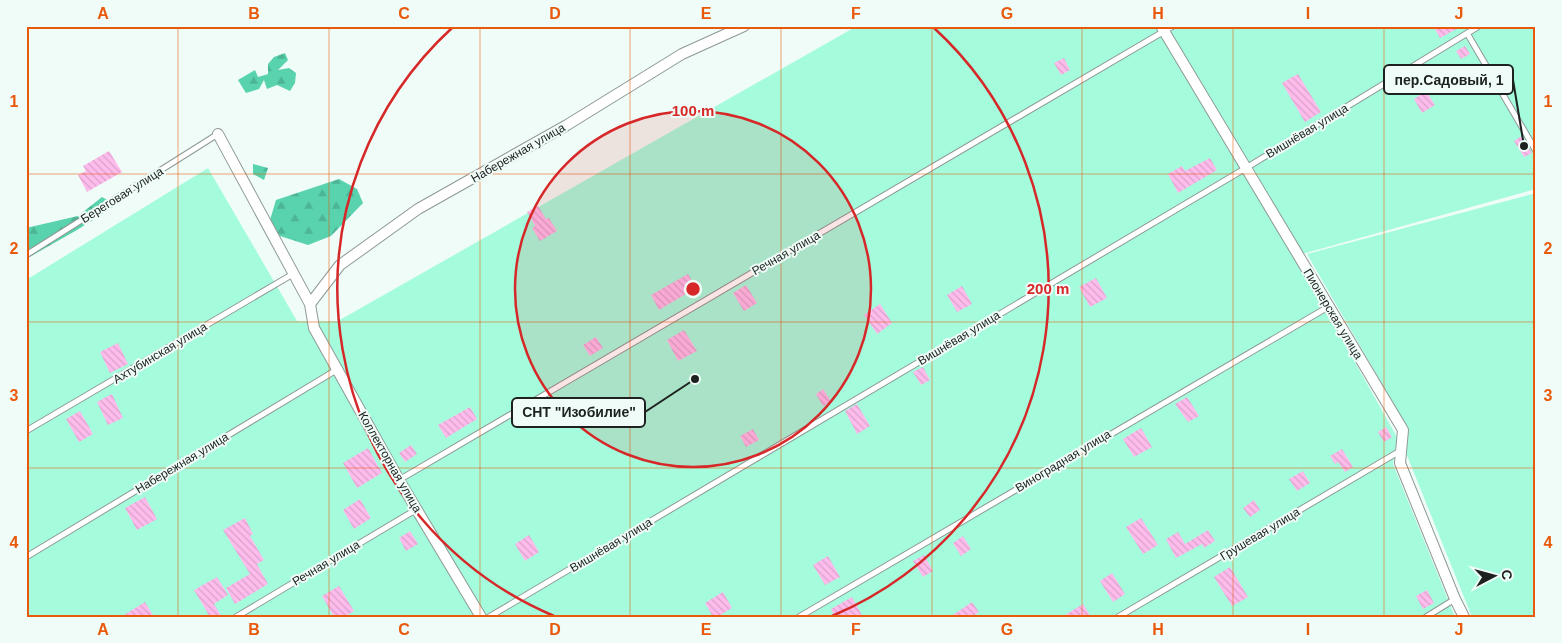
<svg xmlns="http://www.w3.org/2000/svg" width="1562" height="643" font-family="Arial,sans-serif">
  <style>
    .forest { fill: url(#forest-firs) }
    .garden { fill: #a4fcdd }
    .building { fill: url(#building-back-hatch) }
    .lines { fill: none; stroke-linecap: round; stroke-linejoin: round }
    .service-casing { stroke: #8e9995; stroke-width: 7 }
    .minor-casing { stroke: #8e9995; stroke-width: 12 }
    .service { stroke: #fff; stroke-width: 5 }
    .minor { stroke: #fff; stroke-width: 10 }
    .grid { fill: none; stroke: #e8590c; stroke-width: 1; stroke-opacity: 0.55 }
    .ring { fill: none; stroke: #d62828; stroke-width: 2.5 }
    .labels { text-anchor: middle; stroke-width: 4; stroke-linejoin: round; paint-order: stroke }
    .street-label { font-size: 12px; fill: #1d2120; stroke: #f0fcf7 }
    .centre { fill: #d62828; stroke: #f0fcf7; stroke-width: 2.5 }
    .ring-label { font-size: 15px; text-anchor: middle; font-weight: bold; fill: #d62828; stroke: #f0fcf7; stroke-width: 4; stroke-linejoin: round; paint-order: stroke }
    .leader { fill: none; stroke: #1d2120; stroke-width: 2 }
    .callout-dot { fill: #1d2120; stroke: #f0fcf7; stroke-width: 2 }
    .callout { fill: #f0fcf7; stroke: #1d2120; stroke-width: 2 }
    .callout-label { font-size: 14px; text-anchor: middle; font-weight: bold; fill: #1d2120 }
    .neatline { fill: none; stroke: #e8590c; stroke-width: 2 }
    .grid-label { font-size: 16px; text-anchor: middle; font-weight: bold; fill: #e8590c }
  </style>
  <defs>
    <pattern id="forest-firs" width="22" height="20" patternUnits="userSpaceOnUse" patternTransform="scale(1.25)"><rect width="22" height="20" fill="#59d2ae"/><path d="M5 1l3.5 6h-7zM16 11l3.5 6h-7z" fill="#4db495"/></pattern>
    <pattern id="building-back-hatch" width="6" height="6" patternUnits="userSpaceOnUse" patternTransform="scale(1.25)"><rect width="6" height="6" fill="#febcec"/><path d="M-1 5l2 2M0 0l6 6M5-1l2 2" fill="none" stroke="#d9a1ca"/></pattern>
  </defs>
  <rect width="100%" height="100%" fill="#f0fcf7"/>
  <!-- forest -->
  <path class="forest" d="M285,53L288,60L278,70L289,68L296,73L295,83L290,91L277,85L267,89L264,80L259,89L246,93L238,80L255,70L258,77L268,74V64L274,57Z
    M253,164L268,168L264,180L253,174Z
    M339,179L357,189L363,203L331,236L308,245L280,236L270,220L276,200Z
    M102,197L116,205L77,230L26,259V228L78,216Z"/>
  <!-- garden -->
  <path class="garden" d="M857,26H1536V189L1295,256L1397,437L1393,464L1455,617H26V280L208,168L297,321H338Z
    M1536,193V617H1472L1406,453L1408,429L1307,254Z"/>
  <!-- building -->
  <path class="building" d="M1440,26H1462L1440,38L1435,29Z
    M1465,46L1470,54L1461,59L1456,51Z
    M1064,58L1070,70L1061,75L1054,63Z
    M1298,74L1321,112L1305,122L1282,83Z
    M1426,91L1435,105L1422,113L1414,99Z
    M1522,136L1532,153L1524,157L1514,141Z
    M109,151L122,172L87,192L78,175L86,171L83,166Z
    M1210,158L1217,170L1178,193L1168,174L1182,166L1185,171Z
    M538,206L546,219L549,218L557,231L540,241L532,228L535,226L527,212Z
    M688,274L696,288L659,310L651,295Z
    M1096,278L1107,298L1090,307L1079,287Z
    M746,285L757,303L744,311L733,293Z
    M962,286L972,304L957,312L947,295Z
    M880,304L892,323L877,334L864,315Z
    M684,330L697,351L678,361L667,340Z
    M596,337L603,348L590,356L583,345Z
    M118,343L128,364L110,373L100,352Z
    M923,367L930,380L921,385L913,372Z
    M823,389L831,401L823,406L816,394Z
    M112,394L123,418L108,425L97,402Z
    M1187,397L1199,416L1188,422L1175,404Z
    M857,404L870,426L857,434L845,411Z
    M470,407L477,419L446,438L438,425Z
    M80,411L93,434L79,442L66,419Z
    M1386,427L1392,437L1384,442L1378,432Z
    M1141,428L1152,447L1134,457L1123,439Z
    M753,429L759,440L746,447L740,436Z
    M411,445L417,454L405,462L399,453Z
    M368,448L382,473L357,488L343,463Z
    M1342,449L1353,467L1345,472L1338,462L1335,464L1330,456Z
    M1303,471L1310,483L1297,491L1289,479Z
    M145,497L157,519L137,530L125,508Z
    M360,499L371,518L354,529L343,510Z
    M1254,500L1260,510L1250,517L1243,508Z
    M245,518L253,534L250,536L264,560L257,564L268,584L235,604L226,588L250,574L223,530Z
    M1141,518L1158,545L1143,554L1126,527Z
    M1208,530L1215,541L1204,548L1202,544L1176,558L1166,539L1178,532L1185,544Z
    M410,531L418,544L406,551L399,538Z
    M529,535L539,552L525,561L515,544Z
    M963,536L971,549L961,556L953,543Z
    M924,555L933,571L923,577L913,561Z
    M828,556L840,577L825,585L813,565Z
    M1230,567L1248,597L1232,606L1214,577Z
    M1112,573L1125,594L1113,602L1100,581Z
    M217,577L228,595L214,604L222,617H210L194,590Z
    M339,586L354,611L344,617H334L322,596Z
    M1427,590L1434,603L1423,609L1416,596Z
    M723,592L732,608L717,617H713L705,603Z
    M852,597L863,617H835L831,609Z
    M145,602L154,617H121Z
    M972,602L979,612L972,617H950Z
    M1083,604L1091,617H1062Z"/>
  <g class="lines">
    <defs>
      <path id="service" d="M1467,33L1536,151
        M26,255L218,134
        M26,431L293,274
        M399,480L1173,26
        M26,557L338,369
        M236,617L417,509
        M489,617L1246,168L1479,26
        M799,617L1328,307
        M1118,617L1400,451
        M1426,617L1455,599"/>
      <path id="minor" d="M1161,26L1403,430L1400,463L1455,599L1464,617
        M218,134L310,304L314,328L399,480L481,617
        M310,304L340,265L418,209L567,125L682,54L744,26"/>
    </defs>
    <!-- service casing -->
    <use href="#service" class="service-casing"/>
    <!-- minor casing -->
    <use href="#minor" class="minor-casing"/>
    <!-- service -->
    <use href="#service" class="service"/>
    <!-- minor -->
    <use href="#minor" class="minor"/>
  </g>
  <!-- grid -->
  <path class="grid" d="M178,26V617M329,26V617M480,26V617M630,26V617M781,26V617M932,26V617M1082,26V617M1233,26V617M1384,26V617M26,174H1536M26,322H1536M26,468H1536"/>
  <!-- distance rings -->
  <circle cx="693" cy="289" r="178" fill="#d62828" fill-opacity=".12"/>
  <g class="ring">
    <circle cx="693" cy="289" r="178"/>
    <path d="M554 616A355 355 0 0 1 453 27M933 27A355 355 0 0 1 832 616"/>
  </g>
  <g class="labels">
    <!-- street labels -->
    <g class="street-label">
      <text transform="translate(1307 131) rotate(-31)" y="4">Вишнёвая улица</text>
      <text transform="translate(518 153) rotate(-30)" y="4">Набережная улица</text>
      <text transform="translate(122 195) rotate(-32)" y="4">Береговая улица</text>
      <text transform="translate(786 253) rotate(-30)" y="4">Речная улица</text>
      <text transform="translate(1333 314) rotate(59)" y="4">Пионерская улица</text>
      <text transform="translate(959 338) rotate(-31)" y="4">Вишнёвая улица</text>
      <text transform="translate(160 353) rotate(-31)" y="4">Ахтубинская улица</text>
      <text transform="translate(1063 461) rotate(-31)" y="4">Виноградная улица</text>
      <text transform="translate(390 462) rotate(60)" y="4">Коллекторная улица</text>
      <text transform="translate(182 463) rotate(-31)" y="4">Набережная улица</text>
      <text transform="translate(1260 534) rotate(-31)" y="4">Грушевая улица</text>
      <text transform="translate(611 545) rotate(-31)" y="4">Вишнёвая улица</text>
      <text transform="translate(326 563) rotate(-31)" y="4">Речная улица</text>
    </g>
  </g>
  <circle cx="693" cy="289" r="8" class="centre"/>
  <g class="ring-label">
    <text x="693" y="116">100 m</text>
    <text x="1048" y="294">200 m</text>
  </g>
  <!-- callouts -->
  <path class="leader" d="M1524 146L1513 80M695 379L645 412"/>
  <g class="callout-dot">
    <circle cx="1524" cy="146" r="5"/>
    <circle cx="695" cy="379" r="5"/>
  </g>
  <g class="callout">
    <rect x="1384" y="65" width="129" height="29" rx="5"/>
    <rect x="512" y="398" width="133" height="29" rx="5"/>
  </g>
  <g class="callout-label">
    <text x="1449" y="85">пер.Садовый, 1</text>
    <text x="579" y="417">СНТ "Изобилие"</text>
  </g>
  <!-- border -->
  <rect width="1562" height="643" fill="none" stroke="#f0fcf7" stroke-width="55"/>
  <!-- north arrow -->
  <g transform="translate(1494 576) rotate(84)" stroke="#f0fcf7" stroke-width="4" paint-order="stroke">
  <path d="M0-4L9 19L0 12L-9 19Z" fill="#1d2120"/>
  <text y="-8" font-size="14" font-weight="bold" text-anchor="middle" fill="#1d2120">С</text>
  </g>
  <rect x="28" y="28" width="1506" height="588" class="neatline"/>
  <g class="grid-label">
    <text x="103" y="19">A</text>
    <text x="254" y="19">B</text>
    <text x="404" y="19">C</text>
    <text x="555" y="19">D</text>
    <text x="706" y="19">E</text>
    <text x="856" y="19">F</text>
    <text x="1007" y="19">G</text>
    <text x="1158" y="19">H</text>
    <text x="1308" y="19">I</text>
    <text x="1459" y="19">J</text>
    <text x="14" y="107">1</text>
    <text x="1548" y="107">1</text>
    <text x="14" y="254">2</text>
    <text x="1548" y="254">2</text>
    <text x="14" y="401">3</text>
    <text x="1548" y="401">3</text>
    <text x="14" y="548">4</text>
    <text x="1548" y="548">4</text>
    <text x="103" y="635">A</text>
    <text x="254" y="635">B</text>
    <text x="404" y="635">C</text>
    <text x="555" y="635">D</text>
    <text x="706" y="635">E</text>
    <text x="856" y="635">F</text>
    <text x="1007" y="635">G</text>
    <text x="1158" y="635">H</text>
    <text x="1308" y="635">I</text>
    <text x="1459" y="635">J</text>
  </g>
</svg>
